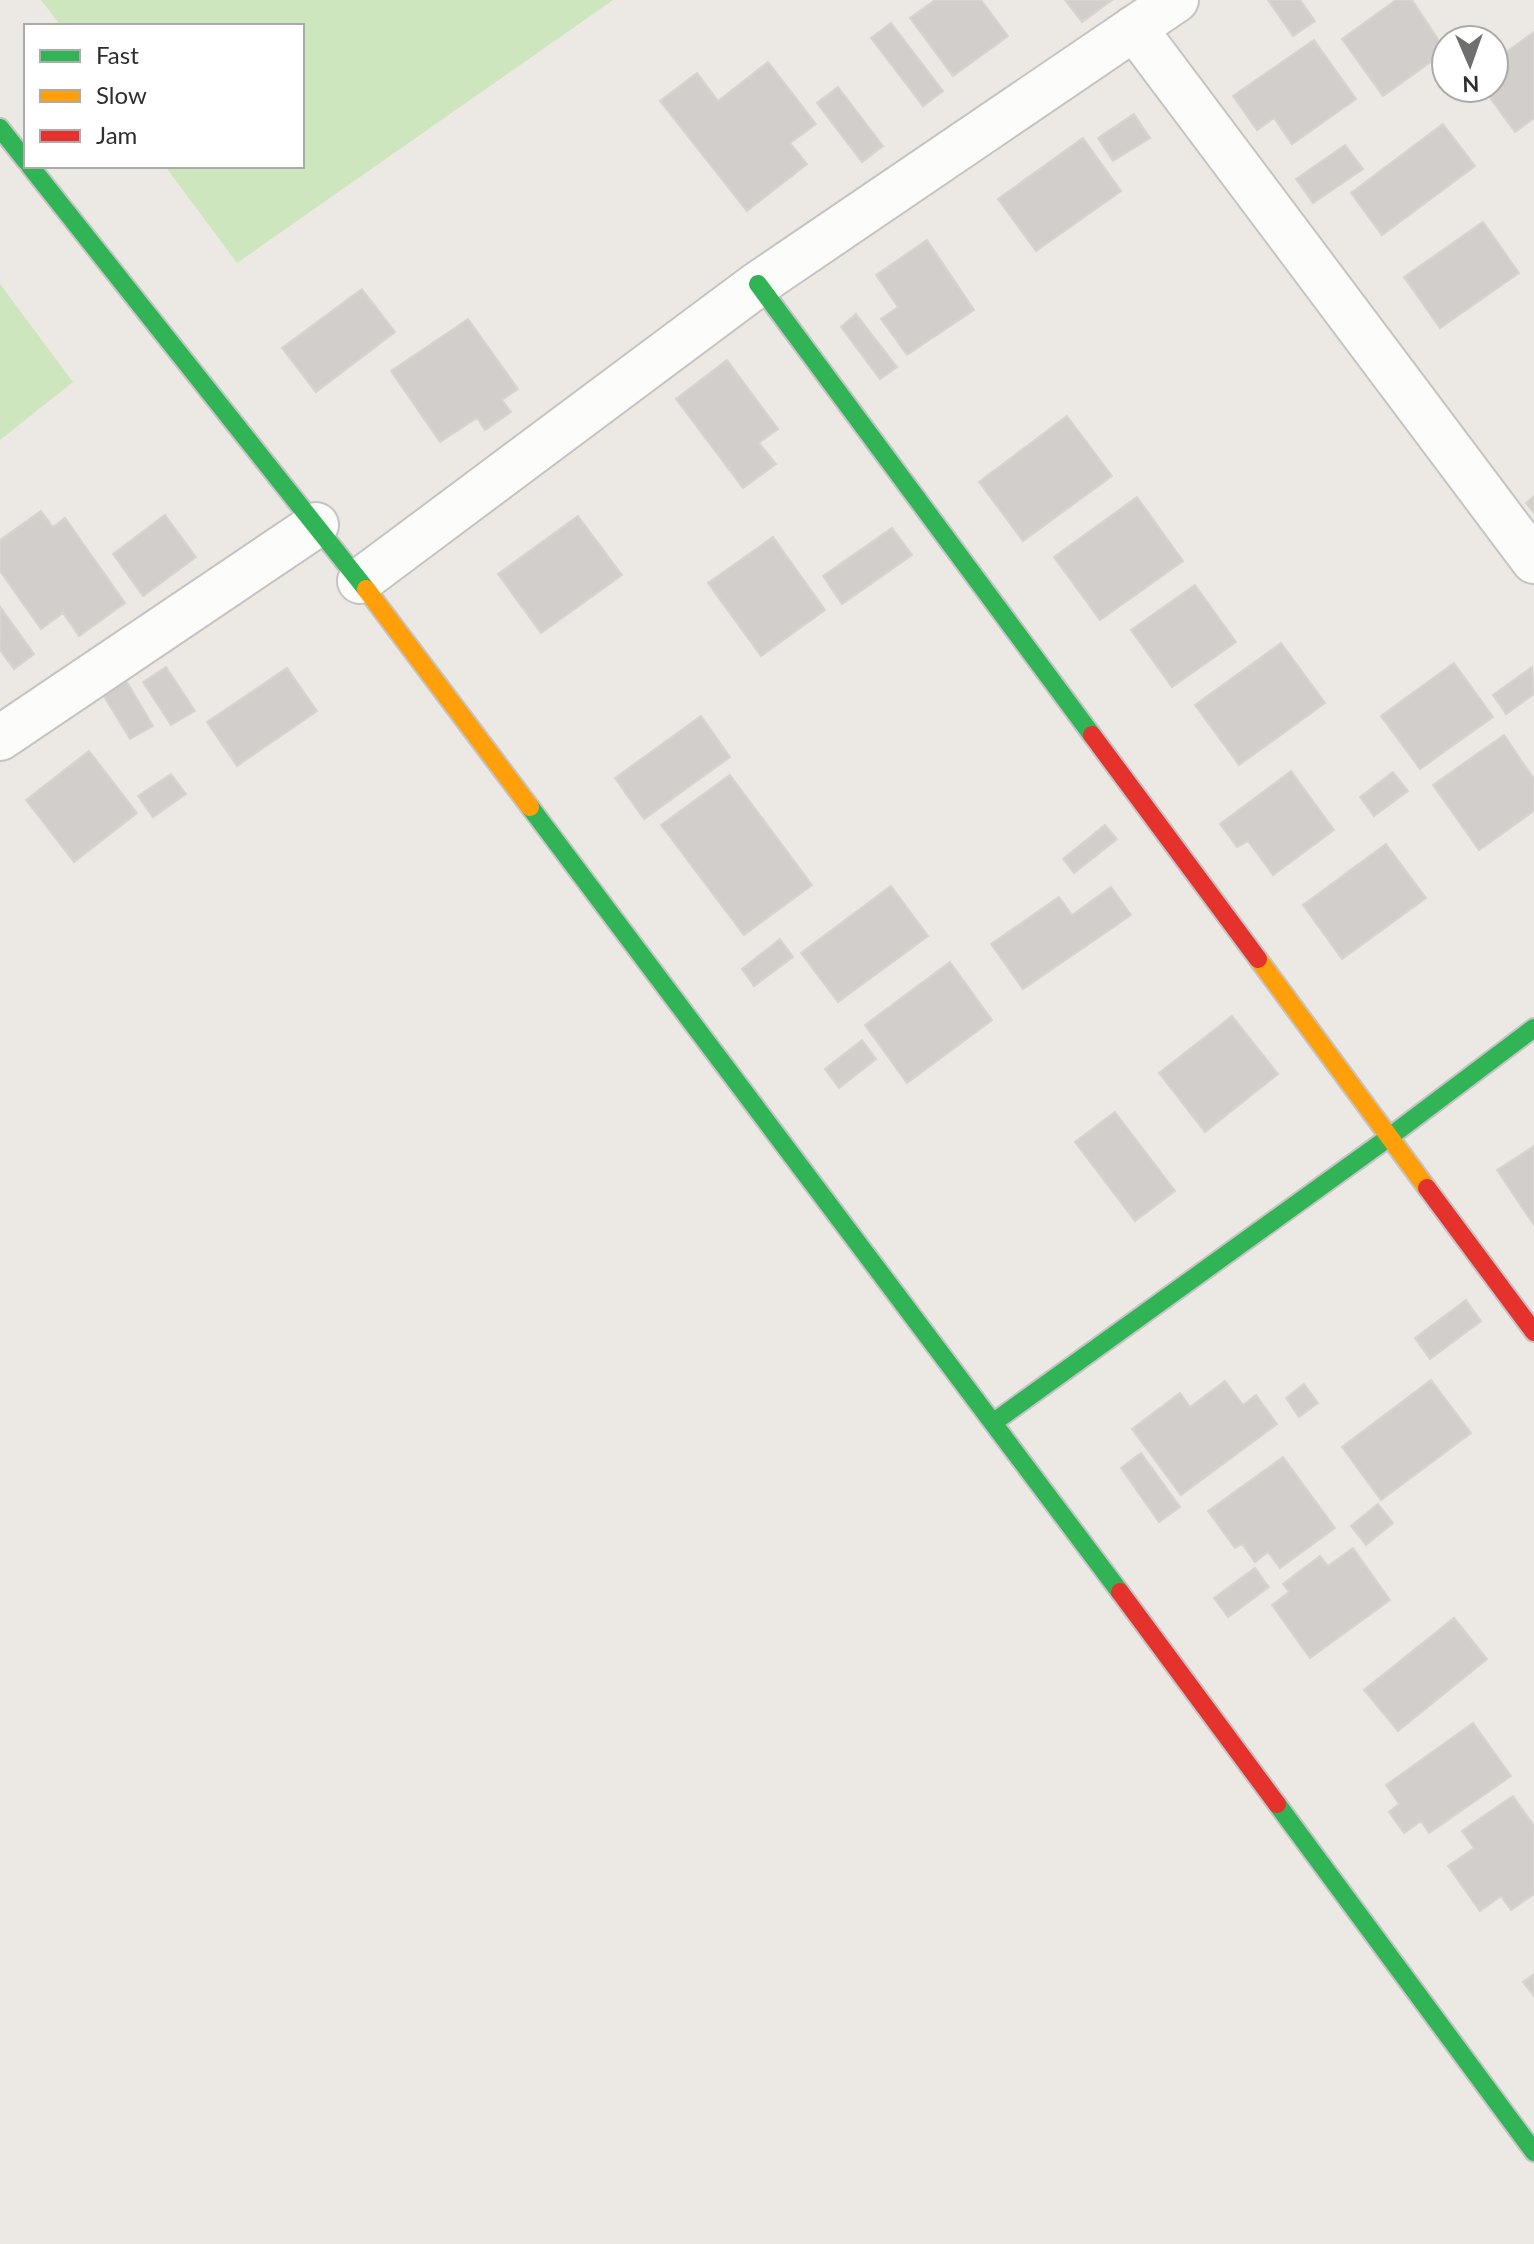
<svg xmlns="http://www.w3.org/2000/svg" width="1534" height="2244" font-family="Lato,sans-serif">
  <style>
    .green { fill: #cee6be }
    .building { fill: #d1cecb; stroke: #d7d4d0; stroke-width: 2 }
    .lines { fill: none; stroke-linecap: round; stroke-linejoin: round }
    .street-casing { stroke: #c5c4c5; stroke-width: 48 }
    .fast-casing { stroke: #c5c4c5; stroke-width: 22 }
    .slow-casing { stroke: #c5c4c5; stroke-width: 22 }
    .jam-casing { stroke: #c5c4c5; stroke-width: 22 }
    .street { stroke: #fcfcfb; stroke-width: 44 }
    .fast { stroke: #30b455; stroke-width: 18 }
    .slow { stroke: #ff9f0a; stroke-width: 18 }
    .jam { stroke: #e5322d; stroke-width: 18 }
  </style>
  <rect width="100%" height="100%" fill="#ece8e4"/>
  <!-- green -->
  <path class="green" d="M41,0H613L237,263L165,166H302V26H61Z
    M0,284L73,382L0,440Z"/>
  <!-- building -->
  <path class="building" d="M935,0H981L1008,36L953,76L910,18Z
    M1065,0H1112L1082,22Z
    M1268,0H1300L1315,21L1293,36Z
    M1396,0H1412L1446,51L1383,96L1342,39Z
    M891,23L943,91L923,106L871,38Z
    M1534,32V118L1515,132L1483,88H1494V61Z
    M1314,40L1356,99L1292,144L1274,118L1257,130L1233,96Z
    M768,62L816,124L790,143L807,164L747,211L660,101L697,73L718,101Z
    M838,87L883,146L862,162L817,103Z
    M1134,114L1150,138L1113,161L1098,138Z
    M1443,124L1475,166L1382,235L1351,193Z
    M1083,138L1121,191L1036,251L998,199Z
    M1345,145L1363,169L1313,203L1296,179Z
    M1483,222L1519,273L1440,328L1404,277Z
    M927,240L974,310L907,355L881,319L898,307L876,275Z
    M362,289L395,332L316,392L282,348Z
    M856,314L897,367L880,379L841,327Z
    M468,319L518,389L502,400L511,412L485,430L477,418L440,442L391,371Z
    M727,360L778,429L759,443L776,464L743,488L676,399Z
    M1067,416L1112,476L1023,541L979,482Z
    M1534,496V513L1526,503Z
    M1137,497L1183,561L1100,620L1054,557Z
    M41,511L53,527L65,518L125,603L79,636L63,613L41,629L0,571V540Z
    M165,515L196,557L143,596L113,554Z
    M578,516L622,575L541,633L498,574Z
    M892,528L912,555L842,604L823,576Z
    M773,537L825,610L761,656L708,583Z
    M1195,585L1236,642L1172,687L1131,630Z
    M1,608L34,654L14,669L0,650Z
    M1281,643L1325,703L1239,765L1195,705Z
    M1454,663L1493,717L1420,769L1381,716Z
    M166,667L195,711L171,725L143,682Z
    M1532,667L1534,694L1506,714L1493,695Z
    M287,668L317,711L237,766L207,722Z
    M125,679L153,726L130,739L102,693Z
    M701,716L730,757L644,819L615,778Z
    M1504,735L1534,779V811L1479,850L1433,785Z
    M89,751L137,813L74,862L26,800Z
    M1291,771L1334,830L1273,875L1248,841L1237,847L1220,824Z
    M1393,772L1408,791L1374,816L1360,797Z
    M171,774L186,794L153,817L138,796Z
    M730,775L812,885L744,935L661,825Z
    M1105,825L1117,839L1074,873L1063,859Z
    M1386,844L1426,898L1342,959L1303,905Z
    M891,886L928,936L838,1002L801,953Z
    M1111,887L1131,915L1023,989L991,944L1059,897L1072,915Z
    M780,939L793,957L754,986L742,969Z
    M950,962L992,1020L907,1083L865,1025Z
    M1232,1016L1278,1074L1205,1132L1159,1073Z
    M862,1040L876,1059L839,1088L825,1069Z
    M1115,1112L1175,1191L1135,1221L1075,1142Z
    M1534,1146V1225L1497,1170Z
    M1466,1300L1481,1321L1430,1359L1415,1338Z
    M1431,1380L1471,1433L1381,1500L1342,1447Z
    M1225,1381L1243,1405L1256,1395L1277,1424L1181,1495L1132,1429L1180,1393L1190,1407Z
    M1304,1384L1318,1403L1299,1417L1286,1398Z
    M1141,1453L1180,1507L1159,1522L1121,1468Z
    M1283,1457L1335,1528L1280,1568L1268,1552L1255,1562L1242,1544L1235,1548L1208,1511Z
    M1378,1504L1393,1523L1366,1545L1351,1526Z
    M1353,1548L1390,1600L1310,1658L1272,1605L1289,1592L1283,1584L1320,1556L1328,1566Z
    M1255,1568L1269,1587L1228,1617L1214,1598Z
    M1454,1618L1487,1659L1398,1731L1364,1690Z
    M1473,1723L1511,1776L1429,1833L1421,1821L1404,1833L1389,1812L1399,1804L1386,1785Z
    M1513,1796L1534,1826V1894L1511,1910L1501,1896L1480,1911L1448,1866L1474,1848L1462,1831Z
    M1534,1974V1996L1523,1982Z"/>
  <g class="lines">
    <defs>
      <path id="street" d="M1134,28L1534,561
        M360,581L758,284L1176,0
        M0,738L316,525"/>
      <path id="fast" d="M0,128L26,161
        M30,166L366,589
        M758,284L1092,735
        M530,807L1120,1592
        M994,1422L1388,1138L1534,1028
        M1277,1804L1534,2152"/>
      <path id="slow" d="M366,589L530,807
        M1258,959L1427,1188"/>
      <path id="jam" d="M1092,735L1258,959
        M1427,1188L1534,1332
        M1120,1592L1277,1804"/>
    </defs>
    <!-- street casing -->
    <use href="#street" class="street-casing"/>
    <!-- fast casing -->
    <use href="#fast" class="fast-casing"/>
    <!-- slow casing -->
    <use href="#slow" class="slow-casing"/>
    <!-- jam casing -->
    <use href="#jam" class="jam-casing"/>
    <!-- street -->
    <use href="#street" class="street"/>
    <!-- fast -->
    <use href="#fast" class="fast"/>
    <!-- slow -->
    <use href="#slow" class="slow"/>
    <!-- jam -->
    <use href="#jam" class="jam"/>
  </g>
  <!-- legend -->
  <rect x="24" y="24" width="280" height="144" fill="#ffffff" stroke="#ababab" stroke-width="2"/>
  <rect x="40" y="50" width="40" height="12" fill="#30b455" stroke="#ababab" stroke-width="2"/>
  <text x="96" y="64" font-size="24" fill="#2e2e2e">Fast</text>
  <rect x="40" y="90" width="40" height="12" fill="#ff9f0a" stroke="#ababab" stroke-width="2"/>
  <text x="96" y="104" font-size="24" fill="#2e2e2e">Slow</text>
  <rect x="40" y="130" width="40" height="12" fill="#e5322d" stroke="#ababab" stroke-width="2"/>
  <text x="96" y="144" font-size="24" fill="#2e2e2e">Jam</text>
  <!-- north arrow -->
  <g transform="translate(1470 64) rotate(178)"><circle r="38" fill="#ffffff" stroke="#ababab" stroke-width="2"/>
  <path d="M0-6L14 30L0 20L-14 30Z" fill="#706f6e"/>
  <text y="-12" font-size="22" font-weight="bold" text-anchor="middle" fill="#2e2e2e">N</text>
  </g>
</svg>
